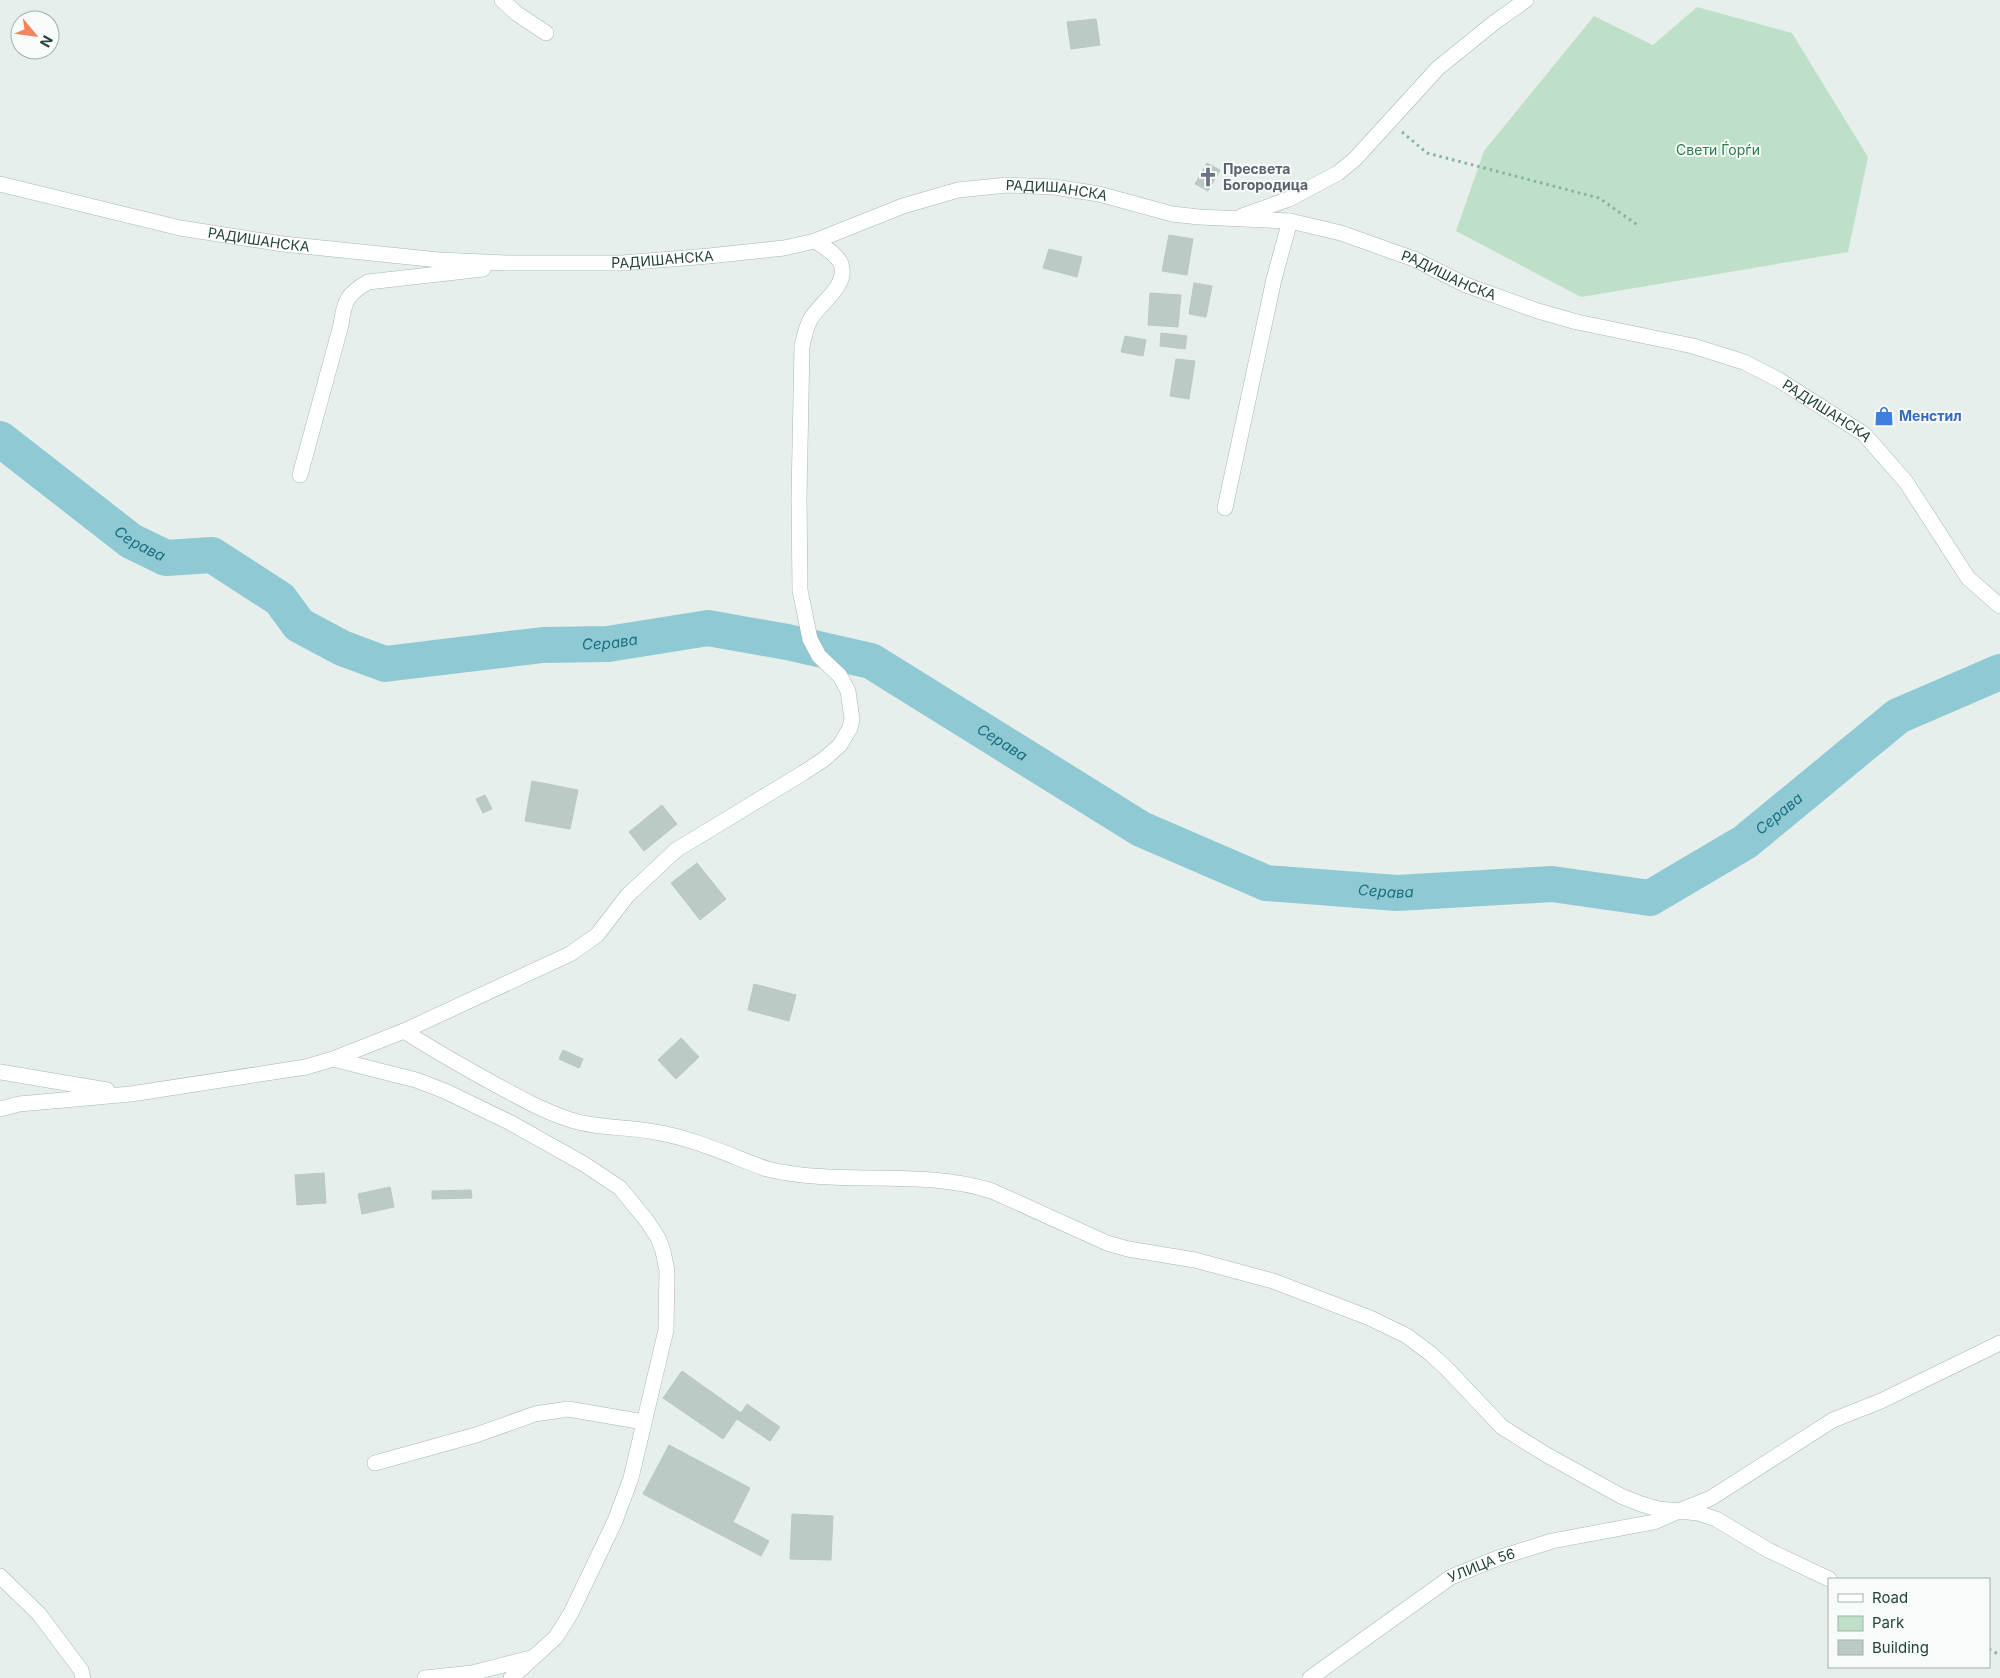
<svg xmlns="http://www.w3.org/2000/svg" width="2000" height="1678" font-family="Inter,sans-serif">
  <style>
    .green { fill: #bfe0c8 }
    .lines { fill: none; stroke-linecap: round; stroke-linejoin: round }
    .river { stroke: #8ec9d4; stroke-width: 36 }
    .building { fill: #bbcac4; stroke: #b8c9c2 }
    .minor-casing { stroke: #a8b8b2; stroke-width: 16 }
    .path { stroke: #86b3a5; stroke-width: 3; stroke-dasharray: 2.5 4; stroke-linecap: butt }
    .minor { stroke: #fff; stroke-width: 15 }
    .labels { text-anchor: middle; stroke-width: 4; stroke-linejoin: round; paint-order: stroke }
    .park-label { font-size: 14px; fill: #2d7a4b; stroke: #f7fbf9 }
    .worship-label { font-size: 14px; font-weight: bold; fill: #5b616d; stroke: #f7fbf9; text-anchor: start }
    .street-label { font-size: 14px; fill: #24423a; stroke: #f7fbf9 }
    .shop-label { font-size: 14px; font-weight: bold; fill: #366cbe; stroke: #f7fbf9; text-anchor: start }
    .water-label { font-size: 15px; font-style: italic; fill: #1c6f80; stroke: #f7fbf9 }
  </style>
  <rect width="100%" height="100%" fill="#e6efeb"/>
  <!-- green -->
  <path class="green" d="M1697,7L1792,33L1868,157L1848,252L1581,297L1456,231L1484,151L1594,16L1653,45Z"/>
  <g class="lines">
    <!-- river -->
    <path class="river" id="s1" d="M0,439L131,541L166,558L212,555L280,599L299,625L342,648L385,664L543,645L608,644L708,628L787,642L871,661L1141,829L1266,883L1397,893L1552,884L1650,898L1745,842L1898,716L2000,672"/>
  </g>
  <!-- building -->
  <path class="building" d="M1096,19L1100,45L1071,49L1067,22Z
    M1207,163L1220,170L1208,191L1195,184Z
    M1169,235L1193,239L1187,275L1162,271Z
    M1049,249L1082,257L1077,277L1043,268Z
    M1194,283L1212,286L1206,317L1189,314Z
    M1150,293L1181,295L1178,327L1148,325Z
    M1161,333L1187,336L1185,349L1160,346Z
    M1125,336L1146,340L1143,356L1121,352Z
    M1176,359L1195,361L1189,399L1170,396Z
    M532,781L578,790L570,829L525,821Z
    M485,795L492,809L483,813L476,799Z
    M662,805L677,824L644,851L629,832Z
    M697,863L726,899L700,920L671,883Z
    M754,984L796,995L789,1021L748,1010Z
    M681,1038L699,1057L676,1079L658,1060Z
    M563,1050L583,1059L579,1068L559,1059Z
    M324,1173L326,1203L297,1205L295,1175Z
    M390,1187L394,1207L362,1214L358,1194Z
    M471,1190L472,1198L432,1199V1191Z
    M682,1371L741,1413L723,1439L663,1398Z
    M747,1404L780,1427L770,1441L737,1419Z
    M669,1445L750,1488L733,1522L769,1541L761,1556L643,1494Z
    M792,1514L833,1516L831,1560L790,1559Z"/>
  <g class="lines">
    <defs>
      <g id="minor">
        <path d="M502,0L516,13L546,33"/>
        <path id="s2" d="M0,184L180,228L283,244L439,260L507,263H622L709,256L784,248L815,241L903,206L958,190L1007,185L1054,187L1099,194L1172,214L1199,217L1290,221L1341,233L1414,259L1466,285L1538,311L1577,322L1693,346L1744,362L1779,380L1864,434L1906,482L1968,578L2000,606"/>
        <path d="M1242,216L1289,199L1338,173L1355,159L1438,68L1495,22L1526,0"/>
        <path d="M300,475L341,325C344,301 347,294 368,282L483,269"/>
        <path d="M1225,508L1274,279L1290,221"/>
        <path d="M404,1031C435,1051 467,1069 500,1087C522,1099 544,1111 568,1119C597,1129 626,1126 655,1132C693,1138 731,1156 767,1169C841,1187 919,1168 992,1191L1107,1243L1128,1249L1195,1260L1273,1281L1370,1318L1407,1336L1431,1354L1449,1371L1502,1427L1545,1454L1621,1496L1641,1504L1658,1509L1679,1511L1711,1498L1833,1420L1881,1401L2000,1343"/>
        <path d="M333,1059L416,1080L445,1091L511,1123L584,1164L620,1188L647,1221L658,1238L663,1251L667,1271L666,1330L631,1478L615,1521L571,1613L556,1637L511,1678"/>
        <path d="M0,1072L107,1090"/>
        <path d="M0,1109L19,1104L131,1094L306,1067L333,1059L404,1031L570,954L597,935L627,896L676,850L803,773L823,760L840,745L850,728L852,719L848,691L840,676L819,656L810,639L800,590L799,497L802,346C804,337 806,328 810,320C819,303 849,286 841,264C837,254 824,247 815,241"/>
        <path d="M375,1463L476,1435L535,1414L568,1409L644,1422"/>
        <path d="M0,1576L39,1614L81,1670L83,1678"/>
        <path d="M425,1678L472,1673L531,1658"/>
        <path id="s3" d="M1310,1678L1451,1577L1498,1558L1552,1541L1654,1522L1679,1511L1698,1513L1716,1519L1768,1550L1829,1579"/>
      </g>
    </defs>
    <!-- minor casing -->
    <use href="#minor" class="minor-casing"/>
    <!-- path -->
    <path class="path" d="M1402,132L1427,153L1599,198L1639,226
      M1989,1649L2000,1655"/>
    <!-- minor -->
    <use href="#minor" class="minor"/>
  </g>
  <!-- icons -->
  <defs>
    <symbol id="church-bare" viewBox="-9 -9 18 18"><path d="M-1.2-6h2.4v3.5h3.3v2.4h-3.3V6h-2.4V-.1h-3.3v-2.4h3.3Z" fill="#6b7280" stroke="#f7fbf9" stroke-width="2.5" paint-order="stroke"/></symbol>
    <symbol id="shop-bare" viewBox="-9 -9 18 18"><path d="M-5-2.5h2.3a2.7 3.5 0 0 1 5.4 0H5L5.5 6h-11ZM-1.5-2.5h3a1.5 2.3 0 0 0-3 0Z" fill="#3f7fe0" stroke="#f7fbf9" stroke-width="2.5" paint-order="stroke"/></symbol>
  </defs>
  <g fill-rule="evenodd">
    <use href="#church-bare" x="1194" y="163" width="28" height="28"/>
    <use href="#shop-bare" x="1870" y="402" width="28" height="28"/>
  </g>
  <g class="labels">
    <!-- park labels -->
    <g class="park-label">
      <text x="1718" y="155">Свети Ѓорѓи</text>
    </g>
    <!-- worship labels -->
    <g class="worship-label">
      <text x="1223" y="174">Пресвета<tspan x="1223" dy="16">Богородица</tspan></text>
    </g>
    <!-- street labels -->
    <g class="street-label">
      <text dy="5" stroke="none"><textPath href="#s2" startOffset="1075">РАДИШАНСКА</textPath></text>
      <text dy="5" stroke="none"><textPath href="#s2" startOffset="265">РАДИШАНСКА</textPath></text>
      <text dy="5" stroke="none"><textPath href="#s2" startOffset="670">РАДИШАНСКА</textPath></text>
      <text dy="5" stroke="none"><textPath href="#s2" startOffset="1480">РАДИШАНСКА</textPath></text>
      <text dy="5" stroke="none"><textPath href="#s2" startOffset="1885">РАДИШАНСКА</textPath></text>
      <text dy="5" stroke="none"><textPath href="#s3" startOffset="206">УЛИЦА 56</textPath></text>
    </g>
    <!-- shop labels -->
    <g class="shop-label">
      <text x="1899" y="421">Менстил</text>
    </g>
    <!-- water labels -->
    <g class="water-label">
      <text dy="5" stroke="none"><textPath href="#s1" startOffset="175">Серава</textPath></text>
      <text dy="5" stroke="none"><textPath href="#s1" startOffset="685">Серава</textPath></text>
      <text dy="5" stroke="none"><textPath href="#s1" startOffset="1105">Серава</textPath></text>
      <text dy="5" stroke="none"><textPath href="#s1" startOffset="1945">Серава</textPath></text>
      <text dy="5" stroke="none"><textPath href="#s1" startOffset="1525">Серава</textPath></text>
    </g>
  </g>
  <!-- legend -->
  <rect x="1828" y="1578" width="162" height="90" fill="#f7fbf9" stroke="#a3b1ad"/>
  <rect x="1838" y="1594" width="25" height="8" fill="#ffffff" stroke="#a3b1ad"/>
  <text x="1872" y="1603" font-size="15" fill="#24423a">Road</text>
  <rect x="1838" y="1616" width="25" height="15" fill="#bfe0c8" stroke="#a3b1ad"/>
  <text x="1872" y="1628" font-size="15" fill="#24423a">Park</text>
  <rect x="1838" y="1640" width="25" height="15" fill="#bbcac4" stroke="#a3b1ad"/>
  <text x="1872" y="1653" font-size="15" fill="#24423a">Building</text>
  <!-- north arrow -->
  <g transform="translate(35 35) rotate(119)"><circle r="24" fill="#f7fbf9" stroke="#a3b1ad"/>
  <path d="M0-4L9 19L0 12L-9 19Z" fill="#f4845f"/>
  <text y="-8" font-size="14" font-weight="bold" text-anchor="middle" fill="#24423a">N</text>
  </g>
</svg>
